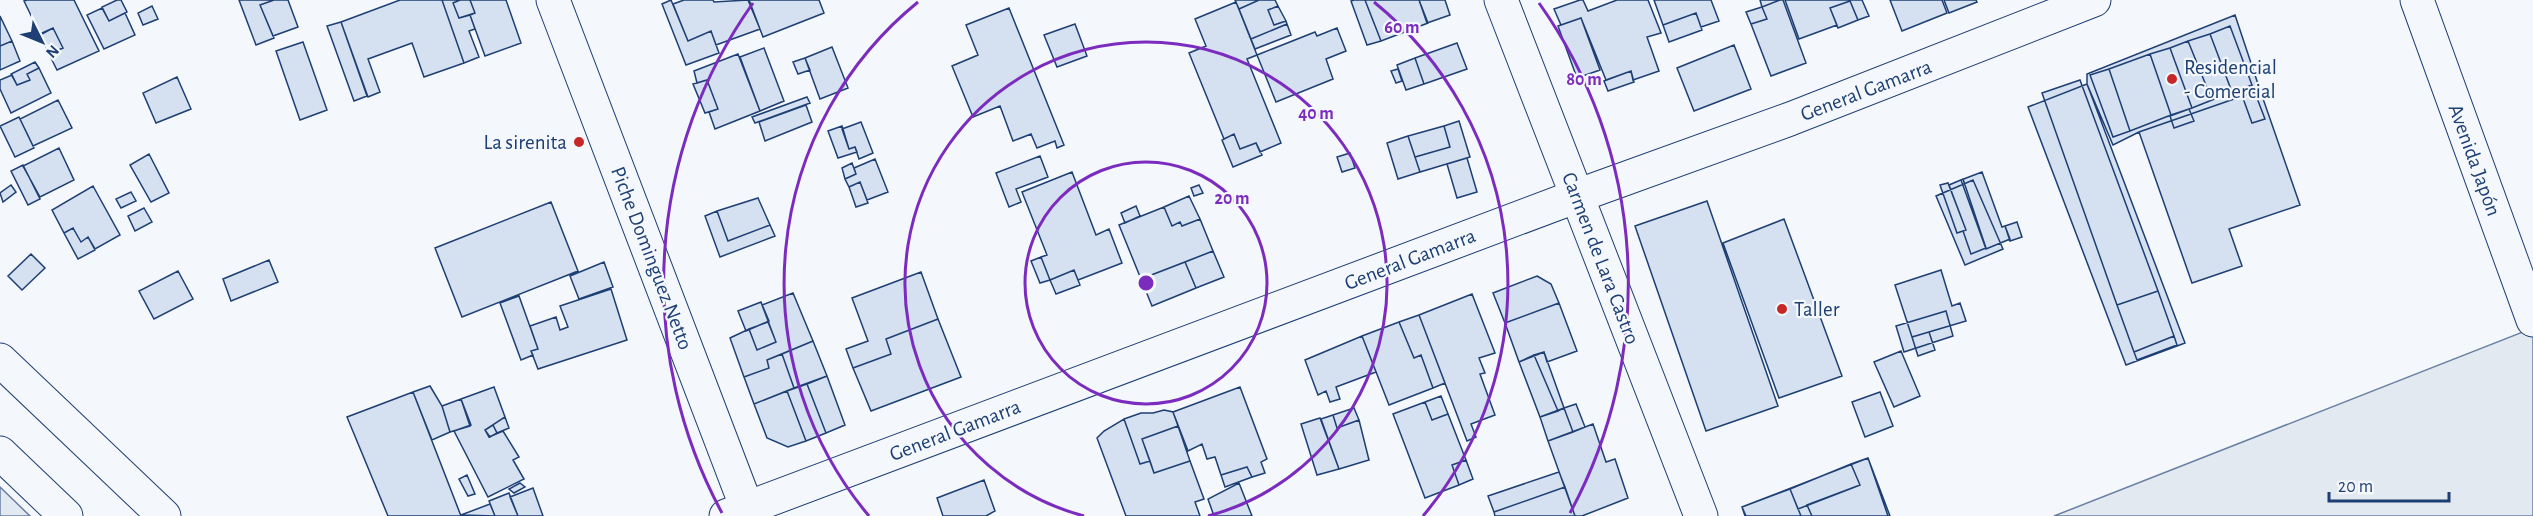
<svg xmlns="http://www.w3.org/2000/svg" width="2533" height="516" font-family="'Alegreya Sans',sans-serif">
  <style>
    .green { fill: #e3e9f0; stroke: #687fa3; stroke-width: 1.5 }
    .building { fill: #d5e0f0; stroke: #1d3f73; stroke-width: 1.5 }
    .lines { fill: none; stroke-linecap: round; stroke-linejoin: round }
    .street-casing { stroke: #1d3f73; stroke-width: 35 }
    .secondary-casing { stroke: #1d3f73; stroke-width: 35 }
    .highway-casing { stroke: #1d3f73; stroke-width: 35 }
    .street { stroke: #f4f7fb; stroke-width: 33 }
    .secondary { stroke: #f4f7fb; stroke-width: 33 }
    .highway { stroke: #f4f7fb; stroke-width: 33 }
    .ring { fill: none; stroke: #7b2cbf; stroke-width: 3 }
    .poi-dot { fill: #c62828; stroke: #f4f7fb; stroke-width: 2 }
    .labels { text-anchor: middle; stroke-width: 4.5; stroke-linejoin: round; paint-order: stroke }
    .poi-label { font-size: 21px; fill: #1d3f73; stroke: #f4f7fb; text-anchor: start }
    .street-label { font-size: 21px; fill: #1d3f73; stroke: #f4f7fb }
    .centre { fill: #7b2cbf; stroke: #f4f7fb; stroke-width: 3 }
    .ring-label { font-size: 18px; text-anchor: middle; font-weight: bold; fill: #7b2cbf; stroke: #f4f7fb; stroke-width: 4.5; stroke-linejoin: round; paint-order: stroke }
  </style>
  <rect width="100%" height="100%" fill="#f4f7fb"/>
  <!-- green -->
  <path class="green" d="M2533,328V516H2054Z
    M0,487L30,516H0Z"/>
  <!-- building -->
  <path class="building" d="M27,0H74L99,51L57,70L49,54L63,48L53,28L40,34L24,1Z
    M117,0H121L127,12L109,21L102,7Z
    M239,0H274L260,5L274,38L256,45Z
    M274,0H288L298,27L273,36L260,5Z
    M400,0H442L464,63L424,77L412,43L368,59L380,92L368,97L341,22Z
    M442,0H460L453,3L459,18L470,15L475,29L469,31L479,57L464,63Z
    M460,0H470L475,13L459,18L453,3Z
    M470,0H506L521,43L485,56L470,15L475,13Z
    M671,0L688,41L711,31L719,53L686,65L662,4Z
    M684,0H713L714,2L748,0L760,29L716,45L711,31L688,41L673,4Z
    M749,0H819L824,13L763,37Z
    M1235,0H1259L1239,9Z
    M1259,0H1275L1278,6L1268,10L1274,25L1286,21L1287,24L1251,39L1239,9Z
    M1354,0H1365L1381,41L1367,45L1351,1Z
    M1365,0H1419L1428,23L1381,41Z
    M1419,0H1445L1450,15L1427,23Z
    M1580,0H1583L1588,11L1617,0H1648L1661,33L1647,37L1659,71L1633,80L1631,71L1606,80L1581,18L1561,25L1554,9Z
    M1654,0H1711L1719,21L1701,27L1696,13L1663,25Z
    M1760,0H1780L1762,7Z
    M1780,0H1783L1806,63L1771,76L1751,24L1767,19L1762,7Z
    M1785,0H1862L1869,16L1858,20L1850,1L1830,8L1837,25L1799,39Z
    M1890,0H1942L1947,13L1902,31Z
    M1944,0H1976L1977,2L1949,13Z
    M1850,1L1858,20L1838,28L1830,8Z
    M1236,2L1257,55L1247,59L1281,143L1260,152L1256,143L1240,149L1234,134L1224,139L1189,53L1206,46L1195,19Z
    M152,6L158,19L143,25L138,13Z
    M1278,6L1286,21L1274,25L1268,10Z
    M1762,7L1767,19L1751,24L1746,12Z
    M102,8L109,21L125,13L135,35L104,49L87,15Z
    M1009,8L1064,145L1057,148L1055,141L1037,148L1031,134L1013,141L1000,106L973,117L952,66L978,55L966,25Z
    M1696,13L1702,30L1669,42L1663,25Z
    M2235,15L2260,90L2139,132L2113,145L2087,84V74Z
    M0,16L12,41L0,46Z
    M1581,18L1600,70L1577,78L1558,26Z
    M341,22L367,96L354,101L327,26Z
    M1075,24L1087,56L1057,67L1044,35Z
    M1287,24L1291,35L1255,49L1251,39Z
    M2230,26L2252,85L2232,92L2210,34Z
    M53,28L63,48L49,54L40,35Z
    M1337,28L1346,51L1326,59L1333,79L1276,102L1257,55L1315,32L1317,36Z
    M2210,34L2232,92L2212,100L2188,41Z
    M12,41L20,61L0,70V46Z
    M2188,41L2212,100L2192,108L2170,48Z
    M303,42L327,110L300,120L276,51Z
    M1457,43L1467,69L1424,84L1415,58Z
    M1734,45L1751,89L1694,111L1677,68Z
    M832,47L848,88L820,99L805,58Z
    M764,48L784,101L760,111L740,57Z
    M2170,48L2192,108L2171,115L2150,54Z
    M738,54L760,111L715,129L709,112L718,109L707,80L697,83L694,71Z
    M2150,54L2171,115L2130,131L2109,69Z
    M805,58L810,70L798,74L793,62Z
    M1415,58L1424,84L1406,90L1397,65Z
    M35,62L39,68L27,74L30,80L17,85L11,74Z
    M39,68L51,93L11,113L0,89V80L12,75L17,85L30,80L27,74Z
    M1398,69L1402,81L1396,83L1391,71Z
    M2109,69L2130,131L2113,137L2090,75Z
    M1631,71L1634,82L1608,91L1604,81Z
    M177,77L191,109L156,123L143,93Z
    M707,80L718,109L705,113L693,84Z
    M2080,80L2158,291L2117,305L2042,93Z
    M2087,84L2185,343L2126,365L2028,107Z
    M2252,85L2265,119L2252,123L2240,90Z
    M2260,90L2300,205L2229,229L2242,266L2192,283L2139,132Z
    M807,97L810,103L755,123L752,117Z
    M58,100L72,128L33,146L20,119Z
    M806,105L812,122L765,141L759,122Z
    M2189,109L2194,121L2174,128L2170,116Z
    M19,117L34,148L15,157L0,126Z
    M1459,121L1470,157L1420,172L1415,157L1450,147L1444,126Z
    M861,122L873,153L859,159L855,147L849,149L842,129Z
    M842,126L849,149L855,147L857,152L838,158L828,131Z
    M1444,126L1450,147L1415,157L1408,136Z
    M1234,134L1240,149L1256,143L1262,155L1233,167L1222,140Z
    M1408,136L1420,172L1398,179L1387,143Z
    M59,148L74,180L40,197L23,166Z
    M1350,153L1355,168L1342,172L1337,157Z
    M149,154L169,193L151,202L130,165Z
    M1040,156L1048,177L1016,189L1021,202L1009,207L996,173Z
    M1467,158L1477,192L1457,198L1447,164Z
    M875,159L888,192L867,200L860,182L849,187L845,179L856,174L854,168Z
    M852,163L856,174L845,179L842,168Z
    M23,165L40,199L28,205L11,171Z
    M1072,172L1096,235L1109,229L1122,263L1078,280L1074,270L1050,280L1041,257L1047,255L1022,192Z
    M1982,172L2002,227L2005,226L2010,239L1986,249L1961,180Z
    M1963,179L1986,248L1971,254L1963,231L1966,230L1949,185Z
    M1973,180L2003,249L1965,265L1936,196Z
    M860,182L868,203L856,207L849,187Z
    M1948,183L1966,230L1957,233L1940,185Z
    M11,185L16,192L3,202L0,193Z
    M1199,185L1203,193L1194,196L1191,188Z
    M93,186L120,235L95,249L88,237L81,242L73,228L64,233L52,210Z
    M131,192L136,201L121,208L116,199Z
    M1189,196L1200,219L1182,226L1180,222L1172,226L1164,207Z
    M758,198L770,225L728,241L717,211Z
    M1707,201L1778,406L1706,431L1635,226Z
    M551,202L578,271L462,317L435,248Z
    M1136,206L1140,216L1125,223L1121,213Z
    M1164,207L1172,226L1180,222L1182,226L1200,219L1213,251L1141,279L1119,225Z
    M144,208L152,222L135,231L128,216Z
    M717,211L728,241L770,225L775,236L720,257L705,216Z
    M1784,219L1842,376L1779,398L1723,243Z
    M2017,222L2022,237L2010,241L2005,226Z
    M73,228L81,242L88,237L95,250L78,259L64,233Z
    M1213,251L1224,277L1196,288L1185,262Z
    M31,254L45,268L22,290L8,276Z
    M1041,257L1050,280L1040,283L1031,261Z
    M269,260L278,282L231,301L223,279Z
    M604,262L613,287L579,299L570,276Z
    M1185,262L1196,288L1152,306L1141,279Z
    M1074,270L1080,285L1056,294L1050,280Z
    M1941,270L1952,306L1960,303L1966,321L1912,337L1895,285Z
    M178,271L193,299L154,319L139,291Z
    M921,272L938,319L886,339L891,354L853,368L846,349L868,341L852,298Z
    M1537,276L1551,284L1559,303L1505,323L1493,293Z
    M611,289L627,340L538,369L531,351L538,349L530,326L556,317L560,330L568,327L560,306Z
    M2158,291L2174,336L2134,352L2117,305Z
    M793,293L813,341L767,360L769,368L744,377L730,338L749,329L757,350L776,342L762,305Z
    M1472,294L1495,353L1479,358L1485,373L1480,374L1495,415L1471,424L1476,437L1467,441L1419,315Z
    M519,296L538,349L531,351L533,355L521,360L500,303Z
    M761,302L769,321L746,331L738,311Z
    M1559,303L1577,351L1547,362L1544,352L1519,362L1505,323Z
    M1946,311L1953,336L1904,352L1896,326Z
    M1419,315L1445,383L1433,388L1421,355L1414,358L1399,322Z
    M938,319L961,377L871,411L853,368L891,354L886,339Z
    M768,322L776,342L757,350L749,329Z
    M1399,322L1414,358L1421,355L1433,388L1389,405L1362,336Z
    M1929,332L1935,350L1918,356L1912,337Z
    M1362,336L1376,372L1336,387L1340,399L1330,402L1326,391L1318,395L1305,360Z
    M2174,336L2177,345L2137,360L2134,352Z
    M813,341L827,376L794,388L782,354Z
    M1901,351L1920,396L1894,407L1874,362Z
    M1544,352L1564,408L1558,411L1534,355Z
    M782,354L794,388L754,404L744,377L769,368L767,360Z
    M1534,355L1558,411L1540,417L1519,362Z
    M827,376L845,425L826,433L807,384Z
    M807,384L826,433L806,441L787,391Z
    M430,386L442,406L450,432L432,440L413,392Z
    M494,387L505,417L485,430L489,437L503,431L519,457L513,460L524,479L488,497L454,431L471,425L461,399Z
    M1240,387L1267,459L1261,462L1265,473L1252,477L1247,467L1221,475L1215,457L1207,459L1202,444L1188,451L1173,412Z
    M787,391L806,441L788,447L767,438L754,404Z
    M413,392L461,516H388L347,417Z
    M1880,392L1893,426L1865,437L1852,402Z
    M1441,396L1448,414L1432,420L1425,402Z
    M461,399L470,426L450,432L442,406Z
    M1425,402L1432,420L1448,414L1466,460L1452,465L1459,485L1425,498L1393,414Z
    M1576,404L1585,427L1573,432L1564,408Z
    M1354,408L1359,420L1337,428L1333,415Z
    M1564,408L1573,432L1548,441L1540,417Z
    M1164,410L1173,412L1178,426L1142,439L1150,461L1140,464L1124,419L1141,413H1153Z
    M1333,415L1337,428L1359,420L1369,460L1339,469L1321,419Z
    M505,417L509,428L497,433L493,425Z
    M1320,418L1339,469L1317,475L1301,424Z
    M1124,419L1140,464L1150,461L1154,473L1190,461L1204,499L1195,502L1200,516H1126L1097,438L1104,431Z
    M1593,424L1606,462L1615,459L1628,498L1582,516H1575L1548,441Z
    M493,425L497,433L490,437L485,430Z
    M1178,426L1190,461L1154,473L1142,439Z
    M1868,458L1890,516H1746L1742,507Z
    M1868,458L1888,516H1812L1807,505L1860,485L1851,464Z
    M1466,460L1473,479L1459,485L1452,465Z
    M1851,464L1860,485L1798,509L1790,489Z
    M1247,467L1252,477L1225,487L1221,475Z
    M1559,472L1565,487L1494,512L1488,496Z
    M467,475L475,494L468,496L459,479Z
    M984,480L995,511L986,516H943L937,498Z
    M520,483L525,487L514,493L509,489Z
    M1239,483L1252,516H1214L1208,499Z
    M1565,487L1575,516H1495L1494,512Z
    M1565,487L1575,516H1495L1494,512Z
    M533,488L543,516H518L510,497Z
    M1790,489L1801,516H1745L1742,507Z
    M509,493L518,516H495L489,501Z
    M490,504L495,516L461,515Z"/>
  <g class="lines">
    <defs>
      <path id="street" d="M553,0L750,516
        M1501,0L1701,516
        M726,516L1577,196L1790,119L2094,0"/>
      <path id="secondary" d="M2417,0L2533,320"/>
      <path id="highway" d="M0,360L164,516
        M0,453L66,516"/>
    </defs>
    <!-- street casing -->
    <use href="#street" class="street-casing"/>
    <!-- secondary casing -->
    <use href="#secondary" class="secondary-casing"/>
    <!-- highway casing -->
    <use href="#highway" class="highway-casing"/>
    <!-- street -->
    <use href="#street" class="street"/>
    <!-- secondary -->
    <use href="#secondary" class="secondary"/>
    <!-- highway -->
    <use href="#highway" class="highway"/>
  </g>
  <!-- distance rings -->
  <g class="ring">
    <circle cx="1146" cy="283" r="121"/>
    <path d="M1084 516A241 241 0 1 1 1208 516"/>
    <path d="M869 516A362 362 0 0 1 918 2M1374 2A362 362 0 0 1 1423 516"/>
    <path d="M722 513A483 483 0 0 1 753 3M1539 3A483 483 0 0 1 1570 513"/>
  </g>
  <!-- markers -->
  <g class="poi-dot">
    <circle cx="2172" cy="79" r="6"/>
    <circle cx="579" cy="142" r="6"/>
    <circle cx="1782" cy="309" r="6"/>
  </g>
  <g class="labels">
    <!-- poi labels -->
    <g class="poi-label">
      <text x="2184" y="74">Residencial<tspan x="2184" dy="24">- Comercial</tspan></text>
      <text x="567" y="149" text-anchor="end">La sirenita</text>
      <text x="1794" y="316">Taller</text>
    </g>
    <!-- street labels -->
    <g class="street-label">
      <text transform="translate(1866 90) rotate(-21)" y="7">General Gamarra</text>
      <text transform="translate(2475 160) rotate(70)" y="7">Avenida Japón</text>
      <text transform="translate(652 258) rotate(69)" y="7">Piche Dominguez Netto</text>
      <text transform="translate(1601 258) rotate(69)" y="7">Carmen de Lara Castro</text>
      <text transform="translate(1410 259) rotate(-21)" y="7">General Gamarra</text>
      <text transform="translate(955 430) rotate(-21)" y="7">General Gamarra</text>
    </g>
  </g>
  <circle cx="1146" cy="283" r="9" class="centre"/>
  <g class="ring-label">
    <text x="1402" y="33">60 m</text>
    <text x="1584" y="85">80 m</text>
    <text x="1316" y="119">40 m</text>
    <text x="1232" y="204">20 m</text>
  </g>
  <!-- north arrow -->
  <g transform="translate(42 42) rotate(133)" stroke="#f4f7fb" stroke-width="4.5" paint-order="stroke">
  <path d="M0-4.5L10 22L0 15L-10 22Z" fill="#1d3f73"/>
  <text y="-9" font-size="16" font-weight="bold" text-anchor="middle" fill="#1d3f73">N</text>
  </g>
  <!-- scale -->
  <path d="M2329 492v9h120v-9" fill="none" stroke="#1d3f73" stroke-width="3"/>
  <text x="2338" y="492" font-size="18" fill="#1d3f73" stroke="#f4f7fb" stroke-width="4.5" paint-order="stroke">20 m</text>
</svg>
